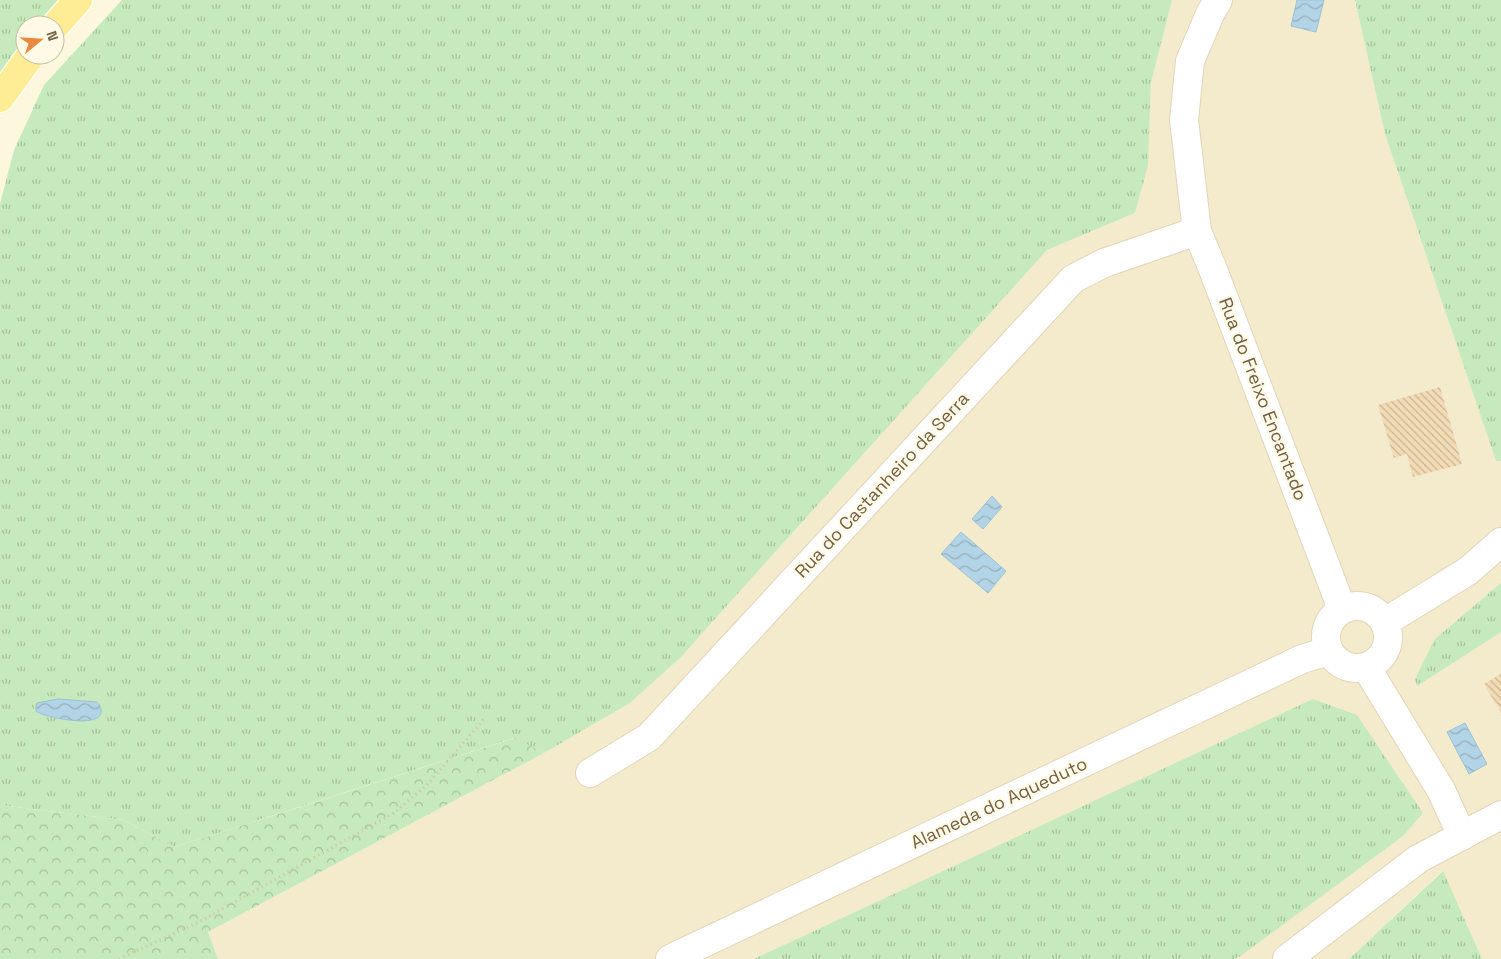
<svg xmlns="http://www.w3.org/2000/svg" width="1501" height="959" font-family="'Space Grotesk',sans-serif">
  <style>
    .residential { fill: #f4ebcc }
    .grass { fill: url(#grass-tufts) }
    .forest { fill: url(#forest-crowns) }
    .water { fill: url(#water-waves); stroke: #99c1d8 }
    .building { fill: url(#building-back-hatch) }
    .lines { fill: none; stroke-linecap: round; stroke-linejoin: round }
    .minor-casing { stroke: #e1d4ba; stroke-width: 30 }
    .major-casing { stroke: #fff; stroke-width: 30 }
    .path { stroke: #d7be99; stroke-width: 3; stroke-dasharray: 1 4; stroke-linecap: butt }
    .minor { stroke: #fff; stroke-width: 28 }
    .major { stroke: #feed94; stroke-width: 28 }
    .labels { text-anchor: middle; stroke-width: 4.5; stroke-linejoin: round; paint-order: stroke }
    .street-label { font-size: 18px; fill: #735f46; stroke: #fffae5 }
  </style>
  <defs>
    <pattern id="grass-tufts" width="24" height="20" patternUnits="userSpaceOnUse" patternTransform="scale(1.25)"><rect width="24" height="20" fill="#c6eabd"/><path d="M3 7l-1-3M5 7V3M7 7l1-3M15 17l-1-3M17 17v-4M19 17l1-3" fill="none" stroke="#a5c19b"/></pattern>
    <pattern id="forest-crowns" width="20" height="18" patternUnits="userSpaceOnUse" patternTransform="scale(1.25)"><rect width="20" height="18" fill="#c6eabd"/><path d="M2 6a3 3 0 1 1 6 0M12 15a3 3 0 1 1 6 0" fill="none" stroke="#a5c19b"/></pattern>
    <pattern id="water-waves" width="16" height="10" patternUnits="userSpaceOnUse" patternTransform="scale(1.25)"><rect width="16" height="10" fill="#b3d4e6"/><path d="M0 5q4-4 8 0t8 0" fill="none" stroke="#96afbc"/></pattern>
    <pattern id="building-back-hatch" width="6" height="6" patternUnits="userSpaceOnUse" patternTransform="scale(1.25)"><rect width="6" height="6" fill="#f3dbb5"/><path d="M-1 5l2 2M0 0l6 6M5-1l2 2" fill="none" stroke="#c9b595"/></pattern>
  </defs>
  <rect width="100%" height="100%" fill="#fdf7de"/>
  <!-- residential -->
  <path class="residential" d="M1172,0H1355L1385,134L1496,460L1501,461V959H1482L1442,871L1349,959H218L208,932L544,753L630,703L680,658L1047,250L1135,213L1148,166L1151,83Z"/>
  <!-- grass -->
  <path class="grass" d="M0,0H61L40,25H25V43L0,73Z
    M122,0H1172L1151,83L1148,166L1135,213L1047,250L680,658L630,703L544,753L514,738L175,847L123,820L0,805V204L14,150L44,85Z
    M1355,0H1501V461H1496L1385,134Z
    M1501,583V632L1417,686L1415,679L1435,639Z
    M1313,699L1357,715L1423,813L1403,836L1242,955L1235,959H754Z
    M1443,871L1482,959H1349Z"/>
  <!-- forest -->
  <path class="forest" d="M515,738L544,753L208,932L218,959H0V805L123,820L175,847Z"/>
  <!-- water -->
  <path class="water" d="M1297,0H1324L1316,32L1291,26Z
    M992,496L1002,507L983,529L972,519Z
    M961,532L1006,571L988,593L941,554Z
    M58,699L97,702C100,706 102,709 101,713C98,728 45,718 36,711L37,703Z
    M1465,723L1487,764L1469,774L1447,732Z"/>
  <!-- building -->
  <path class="building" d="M1440,387L1462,464L1413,477L1407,454L1394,458L1378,405Z
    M1501,674V713L1484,684Z"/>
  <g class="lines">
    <defs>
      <path id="minor" d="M1218,0L1210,14L1190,61L1184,120L1197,231L1212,267L1342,609
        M1326 637a31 31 0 1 1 62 0a31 31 0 1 1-62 0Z
        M1385,622L1468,571L1501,542
        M1366,667L1441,790L1462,836
        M590,773L649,737L1073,279L1104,263L1197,231
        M670,959L1302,659L1328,651
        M1287,959L1418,859L1501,815"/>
      <path id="major" d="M55,26L78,0
        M0,98L31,55"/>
    </defs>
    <!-- minor casing -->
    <use href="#minor" class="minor-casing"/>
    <!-- major casing -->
    <use href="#major" class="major-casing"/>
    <!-- path -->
    <path class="path" d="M119,959L199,922L394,813L426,786L484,719"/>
    <!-- minor -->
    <use href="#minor" class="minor"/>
    <!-- major -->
    <use href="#major" class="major"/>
  </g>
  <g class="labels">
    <!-- street labels -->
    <g class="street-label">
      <text transform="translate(1263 399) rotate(69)" y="6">Rua do Freixo Encantado</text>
      <text transform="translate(882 485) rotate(-47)" y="6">Rua do Castanheiro da Serra</text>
      <text transform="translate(999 803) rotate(-25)" y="6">Alameda do Aqueduto</text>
    </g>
  </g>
  <!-- north arrow -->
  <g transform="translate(40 40) rotate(72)"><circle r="24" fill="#fffae5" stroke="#c7bca5"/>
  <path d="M0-4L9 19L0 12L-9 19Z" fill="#ec893e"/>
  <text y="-8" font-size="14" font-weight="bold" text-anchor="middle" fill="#735f46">N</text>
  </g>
</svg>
